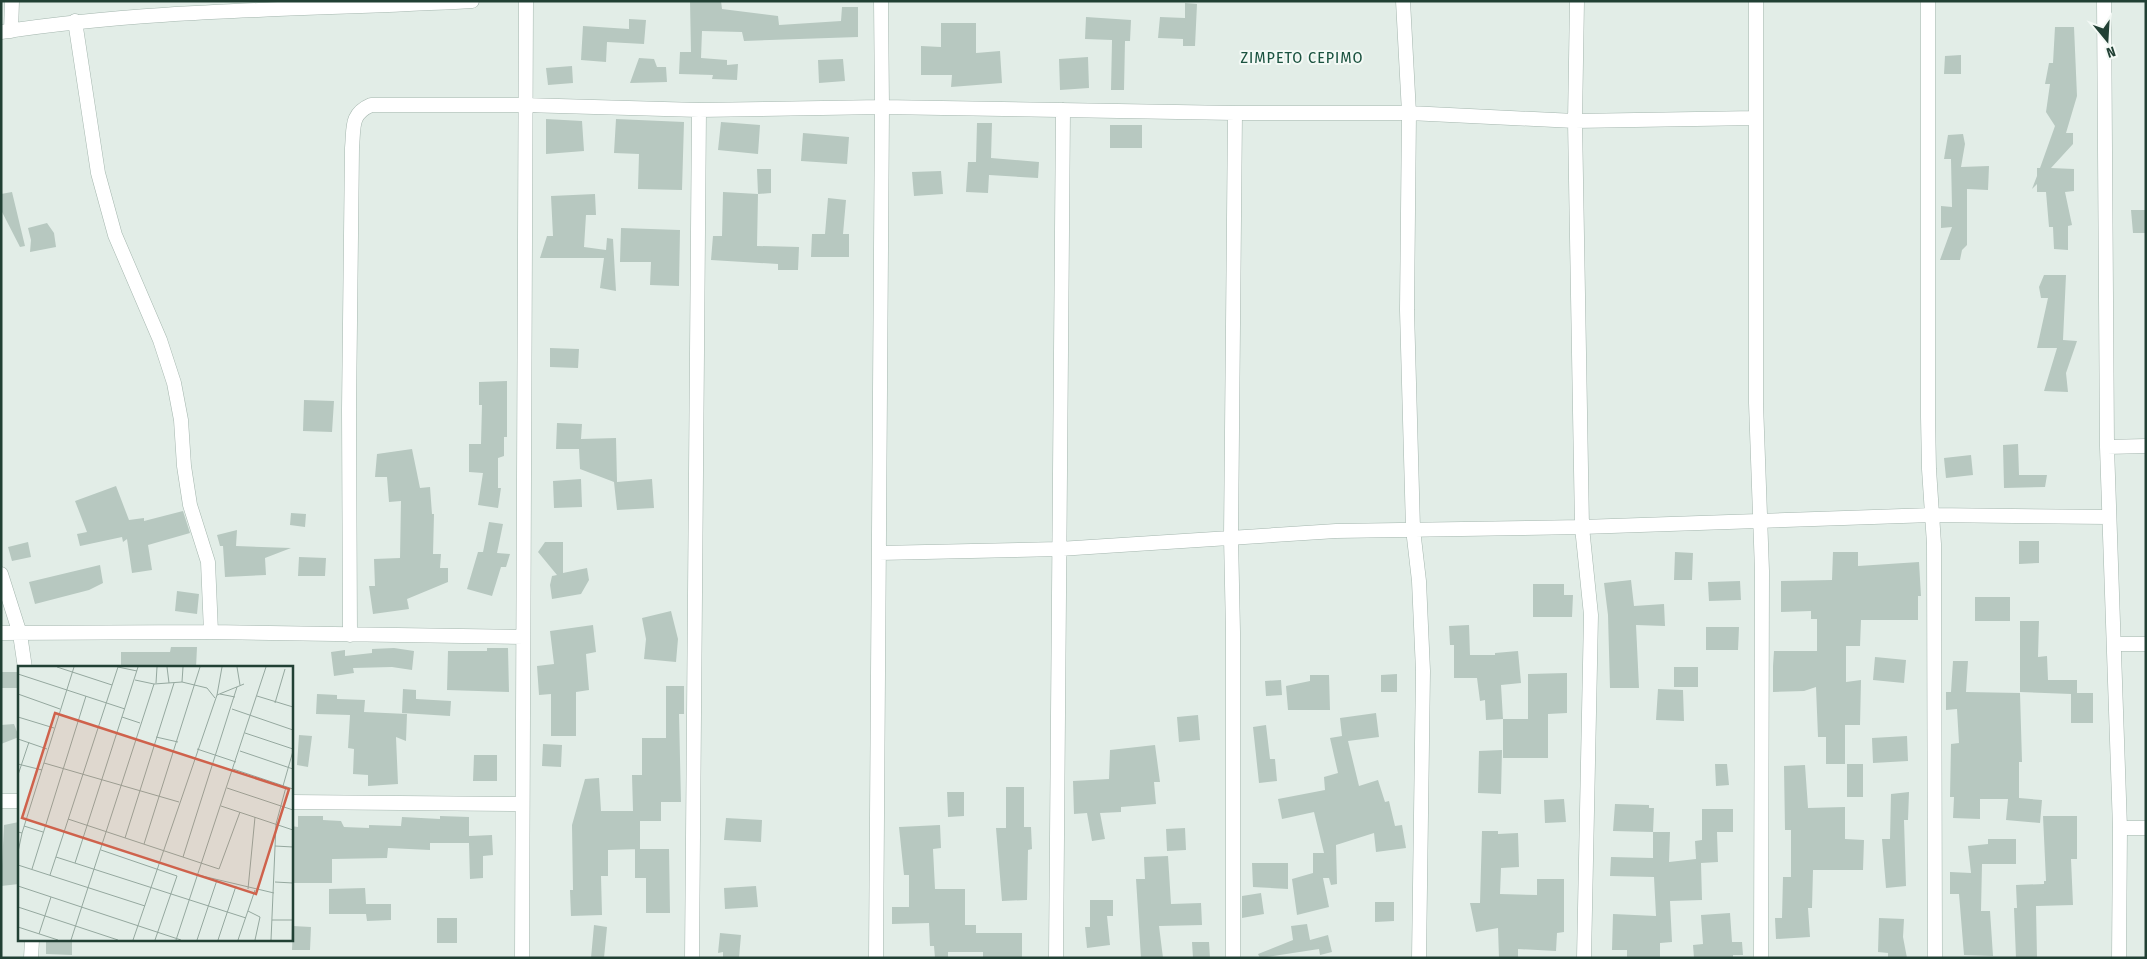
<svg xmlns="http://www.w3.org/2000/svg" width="2147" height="959" font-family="'Fira Sans Condensed',sans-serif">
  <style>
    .building { fill: #b7c8c0 }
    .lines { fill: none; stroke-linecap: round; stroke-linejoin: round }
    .street-casing { stroke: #a4b6ae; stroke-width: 15 }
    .street { stroke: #fff; stroke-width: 14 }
    .labels { text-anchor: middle; stroke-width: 4; stroke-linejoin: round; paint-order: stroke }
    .neighbourhood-label { font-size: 16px; letter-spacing: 1px; fill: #1b5340; stroke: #f3f9f5 }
    .inset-road { fill: none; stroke: #95a89f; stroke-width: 1 }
    .view { fill: #cf624c; fill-opacity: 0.15; stroke: #cf624c; stroke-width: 2.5 }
    .inset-edge { fill: none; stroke: #214034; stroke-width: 2.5 }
  </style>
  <rect width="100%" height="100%" fill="#e2ede7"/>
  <!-- building -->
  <path class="building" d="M690,1H721L722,9L778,16L779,25L841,21L842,7H858V37L744,41L742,32L702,31L701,58L727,60V65L738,64L737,80L712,79L713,75L679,74L680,52H691Z
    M1185,3L1197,4L1195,46H1183V39L1158,38L1160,17L1185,18Z
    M1086,17L1131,20L1130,41H1125L1124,90H1111L1112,40L1085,39Z
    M629,19L646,20L644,44L607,42L606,62L581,60L583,26L629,29Z
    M941,23H976V53L1000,51L1002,83L951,87L952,75H921V46L941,47Z
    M2055,27H2074L2077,96L2066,133H2073V144L2051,168L2074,169V191L2065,192L2072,225L2068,226V250L2054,249L2053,227H2049L2046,192H2037V184L2032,189L2037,176V168H2040L2055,126L2046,112L2050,84H2045L2049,63H2053Z
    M1961,55V74H1944L1945,56Z
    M1088,57L1089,88L1060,90L1059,59Z
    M639,58L654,59L657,67H666L667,82L630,83Z
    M843,59L845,81L819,83L818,60Z
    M572,66L573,83L548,85L546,68Z
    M546,119L582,121L584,151L546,154Z
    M616,119L684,122L682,190L638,189L639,154L614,153Z
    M721,122L760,125L758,154L718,150Z
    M977,123H992L991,158L1039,162L1038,178L989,175L988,193L966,192L968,162H976Z
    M1110,125H1142V148H1110Z
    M803,133L849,137L847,164L801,161Z
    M1963,134L1965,144L1961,167L1989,166L1988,190L1967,189V245L1962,250L1960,260H1940L1952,227L1941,228V206L1952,207L1951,159H1944L1948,135Z
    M757,169H771V193L758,194Z
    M941,171L943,194L914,196L912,172Z
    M12,192L25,246L20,247L1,210V194Z
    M723,192L758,194L757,246L799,247L798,270H778V264L711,260L713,236H722Z
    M595,194L596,215H586L584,247L606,250L607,238L613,239L616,291L600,288L604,258H540L547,236H553L551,196Z
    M828,198L846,200L843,234H849V257H811L812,234H825Z
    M2131,210H2146V233H2133Z
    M47,223L54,233L56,247L30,252L31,240L28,228Z
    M621,228L680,230L679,286L650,285L651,262H620Z
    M2044,275H2066L2063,340L2077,341L2066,373L2068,392L2044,391L2057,348H2037L2048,298H2041L2039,287Z
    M550,348L579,349L578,368L550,367Z
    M507,381V437H504V456L498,458V488H501L498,508L478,505L483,473L469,472V444H481L482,405H479V382Z
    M304,400L334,401L332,432L303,431Z
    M557,423L582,424L581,439L616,438L617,482L652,479L654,508L617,510L614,482L580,469L579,449H556Z
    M2018,444L2019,475H2047L2045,487L2004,488L2003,445Z
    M412,449L420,488L430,487L432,514H434L433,554H441L440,568H448V582L407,599L409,609L373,614L369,586H375L374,559L400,558L401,501L389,502L387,477H375L377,454Z
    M1971,455L1973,475L1946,478L1944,458Z
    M581,479L582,507L554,508L553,481Z
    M116,486L129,520L144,518V521L183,511L190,533L148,545L152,570L132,573L127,539L123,542L122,537L80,546L77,534L87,532L75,501Z
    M291,513L306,514L305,527L290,525Z
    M489,522L503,524L497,553L510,554L506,567H501L492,596L467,589L478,552H483Z
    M237,530L236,546L291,548L265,558L266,575L225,577L223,546H220L217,535Z
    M2019,541H2039V563L2019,564Z
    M28,542L31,557L12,561L8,547Z
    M545,542H563V573L587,568L589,580L581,594L552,599L550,585L552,576L557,575L538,552Z
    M1675,552L1693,553L1692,580H1674Z
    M1833,552H1858V566L1919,562L1921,596H1918V620H1861L1860,646H1846V682L1861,680L1860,725H1845V764H1826V737H1818L1816,687L1804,691L1773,692V666L1774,651H1817V619H1811V611L1781,612V581L1832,580Z
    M299,557L326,558L325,576H298Z
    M100,565L103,583L89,590L35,604L29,582Z
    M1631,580L1634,606L1664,604L1665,626L1636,625L1639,688H1610L1608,615L1604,583Z
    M1740,581L1741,600L1709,601L1708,582Z
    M1533,584H1564V595H1573L1572,617H1533Z
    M177,591L199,594L197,614L175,611Z
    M1975,597H2010V621H1975Z
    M671,611L678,639L676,662L644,659L646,639L642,618Z
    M2020,621H2039L2038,657L2047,656L2048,680H2077V693H2093V723H2071V694L2020,692Z
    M593,625L596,652L586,654L589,690L576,692V736H551V694L539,695L537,666L554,664L550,631Z
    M1469,625L1470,655H1495V653L1518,651L1521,683L1501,685L1503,719L1486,720L1485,700L1480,701L1477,678H1454V645H1450L1449,626Z
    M1706,627H1739L1738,650H1706Z
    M171,647H197L196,668H121V652H170Z
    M394,648L414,651L412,670L392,667L353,668L354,673L334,676L331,652L345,650V656L372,653V649Z
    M487,648H508L509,692L447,690L448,651H487Z
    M1875,657L1906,660L1904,683L1873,680Z
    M1953,661H1968L1966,692L2020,693L2022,762H2019V798L2042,800L2040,823L2006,820L2008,799H1980V819L1953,818L1954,797H1950L1951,744L1959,743L1957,709L1946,710V692H1951Z
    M1674,667H1698V687H1674Z
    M1,672H18L19,688H1Z
    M1567,673V713L1548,714V758H1503V719H1528V674Z
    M1397,674V692H1381V675Z
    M1310,675H1329L1330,710H1288L1286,686L1310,681Z
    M1281,680L1282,695L1266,696L1265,681Z
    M666,686H684V714H679L681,802H661V821H640V849L608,850V876H601L602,915L571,916L570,890H573L572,825L585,779L599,778L601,811H633L632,775H642V738H666Z
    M403,689L416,690V699L451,701L450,716L402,713Z
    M1658,689L1683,690L1684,721L1656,720Z
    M317,694L337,695V699L365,700L364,712L407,714L406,741L396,737L398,784L368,786V775L353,774L354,749L348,748L350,715L316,714Z
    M1376,713L1379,737L1348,741L1359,786L1378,780L1385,802L1389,801L1395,826L1402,825L1406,848L1376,852L1374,833L1336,845L1337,884L1331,885L1329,878H1323L1329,907L1297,915L1292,879L1313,873V853H1324L1314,812L1282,819L1278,799L1325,790L1324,777L1338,773L1330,738L1342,736L1340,718Z
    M1198,715L1200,740L1179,742L1177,717Z
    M14,724L19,737L1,744V725Z
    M1266,725L1270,759H1275L1277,781L1259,783L1253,727Z
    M299,735L312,736L308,767L297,765Z
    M1907,736L1908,761L1873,763L1872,738Z
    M543,744L562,745L561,767L542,766Z
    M1155,745L1160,782H1154L1156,804L1121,807V812L1100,813L1105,839L1092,841L1087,813L1074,814L1073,781L1109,779L1110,750Z
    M1502,750L1501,794L1478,793L1479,751Z
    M474,755H497V781H473Z
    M1715,764H1727L1729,785L1716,786Z
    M1847,764H1863V797H1847Z
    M1805,765L1808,808L1845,807V839L1864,840L1863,870H1813L1812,908H1808L1810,937L1776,939L1775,918H1782L1783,877H1791V830H1785L1784,766Z
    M1006,787H1024V827H1031L1032,849L1028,850L1027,900L1002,901L996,828H1006Z
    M947,792H964V816L948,817Z
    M1909,792L1908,820H1904L1906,886L1886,888L1882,839H1890L1891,794Z
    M1564,799L1566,822L1545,823L1544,800Z
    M1615,804L1649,805V808H1654L1653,832L1613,831Z
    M1702,809H1733V832H1717L1718,862L1701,863L1702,900L1670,901L1672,942L1660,943V958H1627V950H1612L1613,914L1656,916L1654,877L1610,876L1611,857L1653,858V832H1670L1669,862L1696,859L1695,841L1702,840Z
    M298,816H323V820L341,821L344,827L369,828V825L401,826L402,817L440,819V816L469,817V836L492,835L493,855L483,856V878L470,879L469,843H430V850L388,848L387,858L332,859V883H293L291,826L298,827Z
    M2043,816H2077V859H2071L2073,905L2036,906L2037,958H2016L2014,908H2017L2016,885L2044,884V881H2046Z
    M726,818L762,820L761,842L724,840Z
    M19,822V884L1,886L4,825Z
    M940,825L941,848L933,849L935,889H965V925H976V933H1022V957H983V952H948V958H935L934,946H930L929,923L892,924V907H909V875H904L899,827Z
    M1185,828L1186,850L1167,851L1166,829Z
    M1482,831H1498V834L1518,833L1519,867L1501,868L1500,894L1537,895V879H1564V932L1557,933L1556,951L1518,949V958H1499L1498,928L1476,932L1470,903H1480Z
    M1988,839H2016V864H1982L1981,911H1990L1993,956L1964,955L1959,894H1950V872L1971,873L1968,846L1988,844Z
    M635,849H669L670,913H646V878H635Z
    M1168,856L1171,904L1201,903L1202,925L1159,926L1163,958H1141L1136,879H1145L1144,857Z
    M1252,863H1288V889L1253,887Z
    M756,886L758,907L725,909L724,888Z
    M365,888L366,904H391V920L367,921L366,914H329V889Z
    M1261,893L1264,914L1242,918V896Z
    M1090,900H1113V916H1107L1110,945L1087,948L1085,927H1090Z
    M1375,902H1394V921L1375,922Z
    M1730,913L1732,942H1742L1743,955H1733V958H1694L1693,945L1703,944L1701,915Z
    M437,918H457V943H437Z
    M1879,918L1904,919L1903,937L1907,958H1888V953L1878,952Z
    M1307,924L1310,940L1328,935L1332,952L1320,955L1319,949L1260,958L1258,954L1293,940L1291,926Z
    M594,925L607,927L604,958H591Z
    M293,926L311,927L310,950H292Z
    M720,933L741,935L739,958H723V952L718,953Z
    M46,940H72V955L46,954Z
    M1192,942H1209L1210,958H1193Z"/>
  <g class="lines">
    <defs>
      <path id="street" d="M1403,1L1409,113L1407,310L1413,529L1419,581L1423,671L1419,958
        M1577,1L1575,121L1582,527L1591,615L1584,958
        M1756,1V403L1762,571L1761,958
        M1928,1V417L1929,469L1934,544L1935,958
        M2104,1L2107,447L2120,828L2119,958
        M75,21L98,173L115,235L160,340L174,383L181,420L184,466L190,505L208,562L211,632
        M11,31L12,1
        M1,32C157,8 315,10 472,1
        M2107,447L2146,446
        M879,553L1059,549L1336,531L1582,527L1932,515L2108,517
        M1,574L20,634L25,668
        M1,633L211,632L523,637
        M350,635L349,410L352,148C354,128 350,114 371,105H524L699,110L882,107L1235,113H1409L1575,121L1756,118
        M2114,644H2146
        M1,801H19
        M291,802L521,804
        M2120,828H2146
        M31,958L32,940
        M522,958L526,1
        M692,958L699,110
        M876,958L882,107L881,1
        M1056,958L1063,110
        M1233,958V632L1231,537L1235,113"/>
    </defs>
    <!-- street casing -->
    <use href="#street" class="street-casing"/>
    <!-- street -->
    <use href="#street" class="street"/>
  </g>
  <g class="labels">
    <!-- neighbourhood labels -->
    <g class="neighbourhood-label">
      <text x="1302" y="63">ZIMPETO CEPIMO</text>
    </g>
  </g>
  <!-- overview -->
  <g transform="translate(18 666)">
    <rect width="275" height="275" fill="#e2ede7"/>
    <path class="inset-road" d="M39,1L94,19M149,1L151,17M219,1L222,19M0,8L107,43M117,14L136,18L164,16L189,22L197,32M164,16L165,1M138,17L139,1M0,28L42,43M202,28L217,31M199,29L226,18M239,30L275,41M257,37L267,3M214,43L275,64M0,51L36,62M104,51L122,57M227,67L275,83M138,71L160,76M0,73L29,83M179,83L218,96M222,85L275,103M26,97L161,136M0,98L24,104M215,103L275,123M0,109L11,76M265,120L275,85M209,122L275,144M203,140L275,164M50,153L201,203L222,146M6,160L25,166M0,166L4,167L0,186M4,167L56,1M107,172L156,17M126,178L182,1M257,180L275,181M83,184L159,210L137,274M38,191L228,252M165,191L219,21M57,197L120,1M0,199L127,240M14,203L68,30M32,209L100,1L119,5M180,209L256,227M257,216L275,217M0,220L163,274M230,223L237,151M0,241L100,274M230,245L242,251L237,274M254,254H275M0,261L40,274M21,268L33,231M53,274L136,18M115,274L199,29L204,1M158,274L248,1M179,274L199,214M200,274L218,220M220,274L237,224M253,274L258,158L268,121M274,274L275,228"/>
    <path class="view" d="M37,47L271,123L238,228L4,152Z"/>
    <rect width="275" height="275" class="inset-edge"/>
  </g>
  <!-- border -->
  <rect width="2147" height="959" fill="none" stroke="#214034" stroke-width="5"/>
  <!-- north arrow -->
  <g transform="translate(2107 40) rotate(162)" stroke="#f3f9f5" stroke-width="4" paint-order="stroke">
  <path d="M0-4L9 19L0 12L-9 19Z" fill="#214034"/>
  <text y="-8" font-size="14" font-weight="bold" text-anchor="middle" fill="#214034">N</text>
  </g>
</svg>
